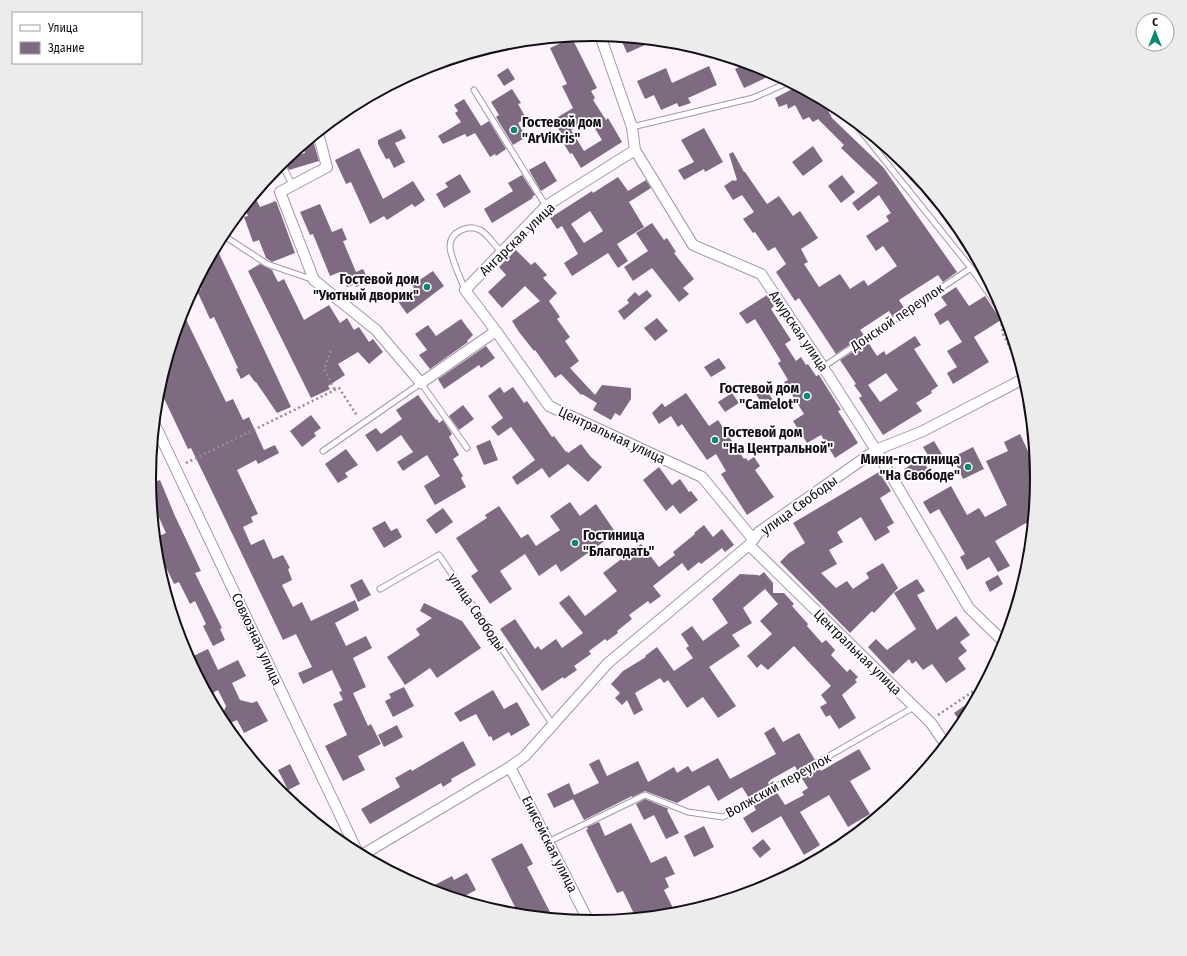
<svg xmlns="http://www.w3.org/2000/svg" width="1187" height="956" font-family="'Fira Sans Condensed',sans-serif">
  <style>
    .building { fill: #7e6b81; fill-rule: evenodd }
    .lines { fill: none; stroke-linecap: round; stroke-linejoin: round }
    .service-casing { stroke: #a895ab; stroke-width: 7 }
    .minor-casing { stroke: #a895ab; stroke-width: 12 }
    .path { stroke: #938c95; stroke-width: 2.5; stroke-dasharray: 2 3; stroke-linecap: butt }
    .service { stroke: #fff; stroke-width: 5 }
    .minor { stroke: #fff; stroke-width: 10 }
    .poi-dot { fill: #07896d; stroke: #fff; stroke-width: 1.5 }
    .labels { text-anchor: middle; stroke-width: 3.5; stroke-linejoin: round; paint-order: stroke }
    .poi-label { font-size: 14px; font-weight: bold; fill: #140e16; stroke: #fff; text-anchor: start }
    .street-label { font-size: 14px; fill: #140e16; stroke: #fff }
    .rim { fill: none; stroke: #140e16; stroke-width: 2 }
  </style>
  <rect width="100%" height="100%" fill="#fcf3fd"/>
  <!-- building -->
  <path class="building" d="M620,37L629,38L656,40L627,53Z
    M572,38L597,88L591,91L595,98L593,100L606,120L608,118L622,142L581,168L572,153L570,154L564,144L567,143L553,120L573,108L562,86L567,84L550,48ZM589,119L602,140L584,151L571,130Z
    M747,63L764,68L774,74L744,88L735,69Z
    M709,66L717,85L688,98L691,103L679,107L677,103L661,110L654,95L645,99L637,81L666,68L672,83Z
    M508,68L515,79L504,86L497,75Z
    M798,86L822,99L832,118L883,167L957,272L943,282L938,275L899,300L904,308L892,316L889,311L860,330L864,335L836,354L799,298L795,301L776,272L786,264L775,247L768,251L755,232L753,233L743,219L754,212L742,195L733,200L724,186L733,180L734,181L737,180L729,154L733,152L744,172H745L767,204L779,196L793,216L800,211L818,238L801,249L808,262L804,264L819,287L840,274L850,289L864,280L868,286L897,266L883,246L876,251L866,236L889,221L886,216L891,213L879,195L858,211L852,203L878,183L841,148L844,145L818,119L813,122L809,117L803,120L795,105L788,109L787,104L779,107L775,98Z
    M512,89L521,103L518,104L526,118L518,123L526,137L513,145L496,117L499,115L491,102Z
    M464,99L481,126L489,121L506,149L496,156L495,154L490,157L475,133L467,137L465,134L443,144L438,136L461,122L455,113L458,111L454,105Z
    M704,128L723,162L705,172L704,169L684,180L678,170L694,162L681,140Z
    M401,129L406,138L395,143L405,162L394,168L389,158L386,159L378,144V140Z
    M312,137L319,161L289,170L284,160L286,158L305,153L303,145Z
    M813,146L823,161L803,176L792,162Z
    M359,148L383,199L413,181L425,200L415,207L412,204L387,220L384,216L370,224L351,182L346,184L335,160Z
    M545,161L557,181L541,191L529,170Z
    M460,174L471,192L444,208L436,194L448,187L445,183Z
    M522,175L535,195L532,197L533,198L492,223L484,209L513,191L508,183Z
    M842,175L855,192L841,203L828,186Z
    M618,177L628,191L646,180L651,188L629,202L644,227L617,244L628,261L618,268L608,253L572,276L564,263L578,254L562,226L557,229L550,218L592,191L593,193ZM590,211L603,231L584,243L571,224Z
    M254,195L260,207L276,201L295,253L272,262L266,258L259,240L253,242L244,217L248,216L244,207Z
    M320,204L332,232L342,228L347,240L343,241L356,272L363,269L369,281L356,287L355,284L347,287L340,272L330,276L313,234L310,235L300,212Z
    M652,223L664,240L667,238L676,252L674,253L694,279L683,288L689,294L679,302L652,268L633,281L624,267L648,251L636,233Z
    M216,247L291,407L277,413L256,382H255L249,374L241,379L236,369L238,368L214,317L210,319L197,291L201,289L197,282Z
    M516,250L531,265L535,262L547,275L543,278L557,293L549,301L560,317L557,319L570,337L565,341L579,361L570,368L595,395L602,385L631,388V399L620,416L615,413L611,420L593,410L597,403L582,394L581,395L561,374L555,378L535,350L534,351L519,332L512,321L540,301L525,286L502,308L488,292L506,275L499,267Z
    M260,264L272,270L278,282L284,279L304,320L329,305L340,323L347,318L354,330L359,327L369,342L373,339L383,352L369,364L358,352L338,364L345,375L328,386L330,389L311,398L248,271Z
    M433,271L444,286L407,314L397,300L414,288L412,285Z
    M956,287L969,306L985,296L1001,320L974,337L989,362L953,384L947,373L957,367L947,351L962,342L948,320L940,325L934,314L947,305L941,297Z
    M647,290L652,296L624,320L618,311L629,303L627,300L635,292L639,296Z
    M767,295L774,306L771,309L791,340L785,344L796,361L801,357L806,365L808,364L816,376L819,375L841,410L838,411L858,443L835,458L821,435L807,443L793,421L804,414L784,382L788,380L778,363L781,361L755,319L747,324L739,313Z
    M182,311L226,402L233,399L243,420L249,417L264,450L275,445L279,453L258,464L256,460L237,470L258,514L251,517L253,522L243,527L251,545L264,539L273,559L283,555L290,568L288,569L292,580L282,585L293,607L302,602L311,621L355,600L359,610L335,623L346,646L366,636L372,648L353,658L366,687L353,693L368,726L371,724L381,744L358,756L365,770L343,781L325,746L347,735L333,704L343,700L339,692L342,691L332,670L303,684L298,673L312,667L296,634L283,640L208,483L191,448L188,449L159,388Z
    M657,318L668,331L655,341L644,328Z
    M461,319L473,335L467,341L468,342L430,369L419,355L427,350L415,334L428,325L436,336Z
    M915,336L921,345L914,349L938,386L931,391L932,393L916,403L922,411L883,435L859,398L862,396L854,385L856,384L840,360L868,342L877,356L884,351L886,355ZM886,373L898,390L880,402L868,385Z
    M486,346L495,358L481,368L479,365L444,389L438,379Z
    M719,358L726,368L711,377L704,367Z
    M500,387L504,393L513,387L524,403L527,401L552,437L554,436L566,452L567,451L568,453L581,444L590,456L602,467L588,482L568,464L549,478L542,468L517,485L512,477L535,460L511,427L498,436L491,427L503,418L488,396Z
    M765,388L773,400L763,406L756,394Z
    M686,393L709,426L718,420L744,459L746,458L748,461L754,457L760,466L755,470L774,497L747,515L721,474L726,471L716,454L707,460L682,424L678,427L671,416L659,424L652,413L662,403L665,407Z
    M732,393L739,403L725,412L718,402Z
    M418,395L436,420L437,419L439,423L443,420L452,434L449,437L459,455L453,459L463,476L461,478L466,487L435,505L424,486L440,476L427,455L403,471L397,462L413,452L401,435L377,452L365,435L376,428L381,434L402,419L396,410Z
    M463,405L474,419L459,430L449,416Z
    M311,415L321,428L314,433L316,436L302,447L290,431Z
    M1020,434L1036,468L1038,478L1032,533L1026,523L995,541L1010,566L998,572L989,557L967,570L960,557L965,554L939,509L930,514L923,502L951,486L967,515L979,508L985,517L1007,505L986,461L1008,451L1004,442Z
    M490,440L498,460L484,465L476,446Z
    M934,441L943,456L932,462L923,447Z
    M973,447L984,469L963,479L953,457Z
    M346,449L358,465L345,473L348,477L338,483L325,464Z
    M922,458L929,471L911,481L904,469Z
    M659,467L672,485L680,479L689,492L691,491L698,500L680,514L673,505L666,511L643,480Z
    M879,472L891,491L880,498L894,523L887,527L890,532L875,541L861,517L837,532L843,542L829,550L837,564L821,573L836,588L847,581L853,589L869,578L866,573L883,563L898,588L874,613L872,611L850,633L780,562L789,553L805,543L793,523Z
    M160,480L175,516L201,571L195,573L222,628L220,629L225,640L213,646L203,626L206,624L195,601L190,604L179,582L174,584L161,557L157,559L155,538L166,533L152,502L150,484Z
    M570,502L580,516L596,504L616,533L561,572L556,564L539,576L525,554L500,571L512,589L490,604L471,576L478,571L456,538L487,518L485,515L499,506L521,538L528,534L536,546L560,530L550,516Z
    M443,508L453,522L436,534L426,520Z
    M385,521L391,531L397,528L402,537L384,548L372,528Z
    M704,525L713,537L722,529L734,545L725,552L722,548L701,564L699,562L688,571L682,563L653,586L661,596L650,604L648,601L629,615L632,619L617,631L618,633L607,641L605,639L589,651L591,654L574,666L577,670L564,679L563,677L542,691L500,629L515,619L535,649L538,646L541,650L556,639L562,648L583,633L559,603L569,595L585,616L617,591L603,573L641,544L659,567L675,555L673,552L695,534L694,533Z
    M764,572L773,583V593H784L794,604L792,606L808,624L807,626L822,643L826,640L835,650L831,655L847,672L850,669L858,677L855,680L857,682L842,695L856,718L839,729L830,715L826,717L820,707L827,703L821,695L831,686L794,646L768,670L761,664L757,668L747,656L772,634L760,621L778,604L765,589L743,608L752,623L732,635L740,646L709,667L736,706L718,718L703,697L687,708L668,680L664,683L660,678L635,693L643,710L634,715L627,700L622,705L615,698L620,693L611,684L623,671L646,657L645,656L657,647L674,671L693,658L686,648L689,646L681,634L692,626L703,641L728,623L712,599L740,574L758,575L759,576Z
    M998,575L1003,584L990,592L985,582Z
    M362,579L371,595L358,602L350,585Z
    M917,579L925,591L917,595L937,630L956,616L970,635L960,642L967,651L958,658L966,669L946,683L932,664L923,670L916,661L912,664L909,659L893,674L868,647L876,639L887,650L916,629L894,593Z
    M424,603L462,621L481,648L437,678L430,668L405,685L387,657L420,635L416,629L432,618L420,611Z
    M208,649L218,670L238,660L246,676L232,683L240,700L252,703L257,701L268,721L244,733L237,720L228,724L223,713L226,706L218,690L211,694L200,670L196,672L189,658Z
    M404,687L414,706L393,717L385,701L391,698L389,694Z
    M493,690L504,709L517,702L530,725L511,736L509,732L493,741L491,736L489,737L476,714L460,722L454,713Z
    M977,697L963,725L954,713Z
    M397,725L403,737L384,747L378,735Z
    M774,727L783,742L799,733L815,760L797,770L795,766L770,780L772,784L749,798L742,787L718,801L709,785L677,803L645,791L632,797V796L584,820L573,799L554,808L547,794L569,783L574,795L599,783L589,764L599,759L607,776L638,761L648,782L674,767L677,773L688,766L692,772L718,758L730,779L776,754L764,733Z
    M463,741L476,765L451,779L452,781L443,787L441,783L370,824L361,809L400,787L395,778L411,769L412,771Z
    M859,749L871,769L850,781L870,814L848,827L829,795L800,812L820,845L804,855L781,816L752,833L743,818L756,810L753,804L776,791L785,805L804,795L802,792L808,788L801,777L819,767L821,771Z
    M290,764L300,784L288,790L278,770Z
    M645,799L669,809L667,810L679,833L666,839L654,815L644,820L636,804Z
    M599,822L605,836L631,823L651,863L666,856L675,874L665,878L669,887L664,890L676,914L636,918L623,891L617,893L586,830L588,829L587,827Z
    M704,826L714,847L694,857L684,836Z
    M763,839L771,849L760,858L752,848Z
    M522,843L533,864L527,867L553,918L519,915L491,859Z
    M467,873L476,890L459,899L427,889L452,876L454,880Z"/>
  <g class="lines">
    <defs>
      <path id="service" d="M474,90L546,206
        M849,116L971,268L1001,311
        M632,127L753,98L789,82
        M281,163L293,186
        M223,235L267,264L314,280
        M465,290C461,279 450,257 450,246C450,232 468,224 480,230C488,234 495,246 502,253
        M823,367L971,268
        M323,451L421,383L467,448
        M380,589L439,555L553,725
        M548,842L645,795L688,812L723,817L914,707"/>
      <path id="minor" d="M600,35L632,127L635,150L693,245L761,274L823,367L876,450L969,608L1005,643
        M318,133L327,167L280,192L314,280L376,330L421,383L496,331L549,406L702,477L753,539
        M496,331L465,290L546,206L635,150
        M155,425L358,853
        M749,545L931,723L946,745
        M510,767L589,922
        M362,855L510,767L525,756L608,663L749,545L759,532L876,450L923,431L1025,378"/>
    </defs>
    <!-- service casing -->
    <use href="#service" class="service-casing"/>
    <!-- minor casing -->
    <use href="#minor" class="minor-casing"/>
    <!-- path -->
    <path class="path" d="M1001,319L1003,334L1020,368
      M331,351L324,369L335,390
      M186,463L339,388L358,417
      M938,715L984,684"/>
    <!-- service -->
    <use href="#service" class="service"/>
    <!-- minor -->
    <use href="#minor" class="minor"/>
  </g>
  <!-- markers -->
  <g class="poi-dot">
    <circle cx="514" cy="130" r="4"/>
    <circle cx="427" cy="287" r="4"/>
    <circle cx="807" cy="396" r="4"/>
    <circle cx="715" cy="440" r="4"/>
    <circle cx="968" cy="467" r="4"/>
    <circle cx="575" cy="543" r="4"/>
  </g>
  <g class="labels">
    <!-- poi labels -->
    <g class="poi-label">
      <text x="522" y="127">Гостевой дом<tspan x="522" dy="16">"ArViKris"</tspan></text>
      <text x="419" y="284" text-anchor="end">Гостевой дом<tspan x="419" dy="16">"Уютный дворик"</tspan></text>
      <text x="799" y="393" text-anchor="end">Гостевой дом<tspan x="799" dy="16">"Camelot"</tspan></text>
      <text x="723" y="437">Гостевой дом<tspan x="723" dy="16">"На Центральной"</tspan></text>
      <text x="960" y="464" text-anchor="end">Мини-гостиница<tspan x="960" dy="16">"На Свободе"</tspan></text>
      <text x="583" y="540">Гостиница<tspan x="583" dy="16">"Благодать"</tspan></text>
    </g>
    <!-- street labels -->
    <g class="street-label">
      <text transform="translate(517 239) rotate(-44)" y="5">Ангарская улица</text>
      <text transform="translate(897 317) rotate(-34)" y="5">Донской переулок</text>
      <text transform="translate(799 331) rotate(56)" y="5">Амурская улица</text>
      <text transform="translate(612 435) rotate(25)" y="5">Центральная улица</text>
      <text transform="translate(799 505) rotate(-36)" y="5">улица Свободы</text>
      <text transform="translate(477 612) rotate(56)" y="5">улица Свободы</text>
      <text transform="translate(257 639) rotate(65)" y="5">Совхозная улица</text>
      <text transform="translate(858 652) rotate(44)" y="5">Центральная улица</text>
      <text transform="translate(778 785) rotate(-29)" y="5">Волжский переулок</text>
      <text transform="translate(550 844) rotate(63)" y="5">Енисейская улица</text>
    </g>
  </g>
  <!-- crop -->
  <path d="M0 0H1187V956H0ZM156 478a437 437 0 1 1 874 0a437 437 0 1 1-874 0Z" fill="#ececec" fill-rule="evenodd"/>
  <path class="rim" d="M156 478a437 437 0 1 1 874 0a437 437 0 1 1-874 0Z"/>
  <!-- legend -->
  <rect x="12" y="12" width="130" height="52" fill="#ffffff" stroke="#a19fa2"/>
  <rect x="20" y="25" width="20" height="6" fill="#ffffff" stroke="#a19fa2"/>
  <text x="48" y="32" font-size="12" fill="#140e16">Улица</text>
  <rect x="20" y="42" width="20" height="12" fill="#7e6b81" stroke="#a19fa2"/>
  <text x="48" y="52" font-size="12" fill="#140e16">Здание</text>
  <!-- north arrow -->
  <g transform="translate(1155 32)"><circle r="19" fill="#ffffff" stroke="#a19fa2"/>
  <path d="M0-3L7 15L0 10L-7 15Z" fill="#07896d"/>
  <text y="-6" font-size="11" font-weight="bold" text-anchor="middle" fill="#140e16">С</text>
  </g>
</svg>
